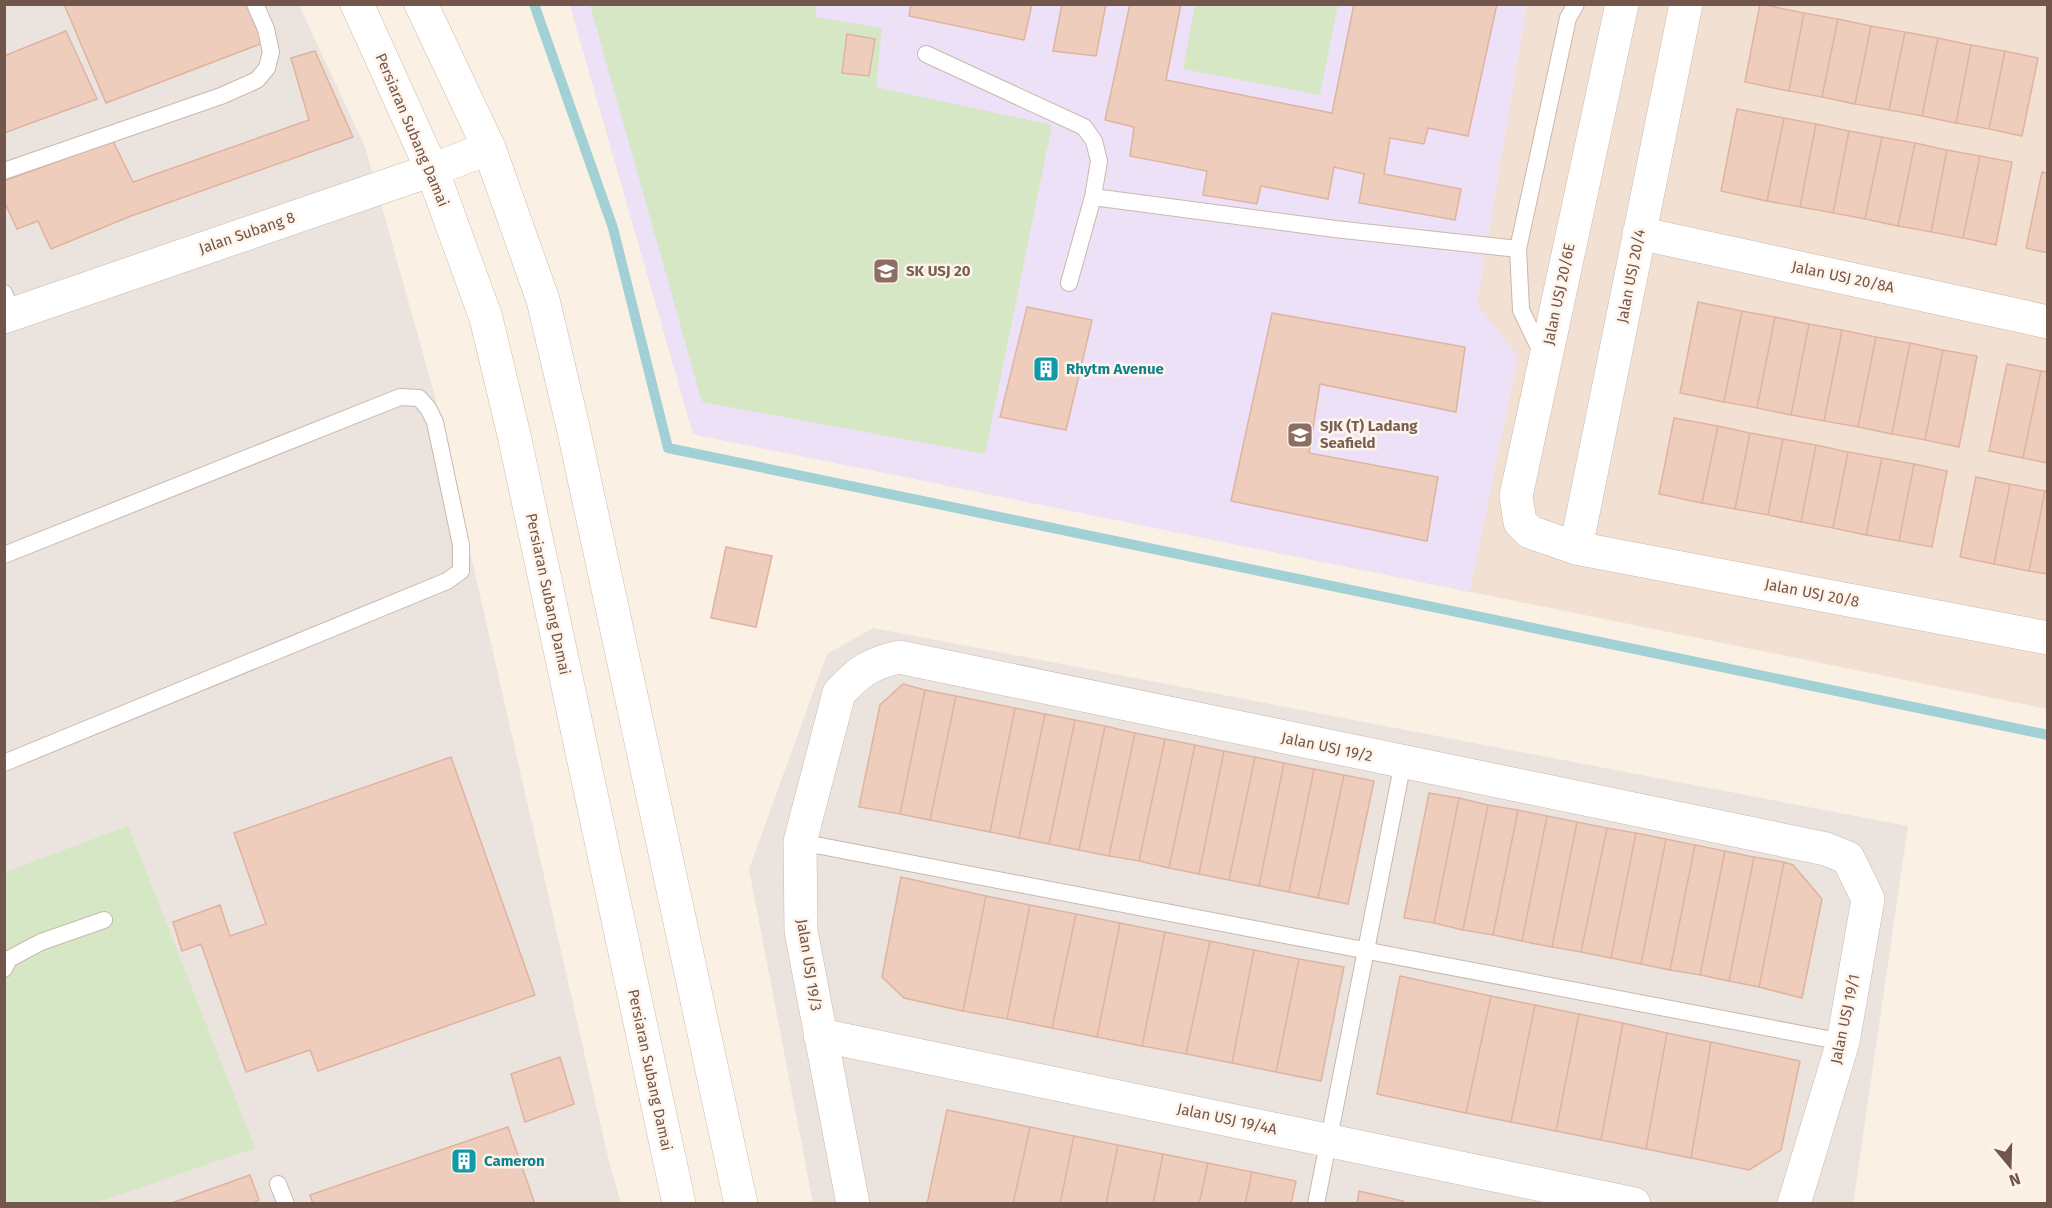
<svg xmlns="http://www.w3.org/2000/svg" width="2052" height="1208" font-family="'Fira Sans',sans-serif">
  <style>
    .residential { fill: #f2e1d3 }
    .industrial { fill: #ebe3de }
    .education { fill: #ede1f7 }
    .green { fill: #d5e7c4 }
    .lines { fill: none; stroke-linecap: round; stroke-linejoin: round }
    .stream { stroke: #a1d1d4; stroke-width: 10 }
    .building { fill: #eecdbd; stroke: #e0b29f; stroke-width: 1.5 }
    .lane-casing { stroke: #ccb7ab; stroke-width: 18 }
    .street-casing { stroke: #ccb7ab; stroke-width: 34 }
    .secondary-casing { stroke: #d0b9ac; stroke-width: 34 }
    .lane { stroke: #fff; stroke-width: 16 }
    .street { stroke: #fff; stroke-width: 33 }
    .secondary { stroke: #fff; stroke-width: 33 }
    .labels { text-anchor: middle; stroke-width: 5; stroke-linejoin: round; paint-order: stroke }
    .street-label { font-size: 15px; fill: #72564b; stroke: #fef4ea }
    .education-label { font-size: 15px; font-weight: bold; fill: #785e54; stroke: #fef4ea; text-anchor: start }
    .culture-label { font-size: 15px; font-weight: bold; fill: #0d838f; stroke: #fef4ea; text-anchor: start }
  </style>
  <rect width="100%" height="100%" fill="#fbf0e4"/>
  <!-- residential -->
  <path class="residential" d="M570,5H2047V709L693,434Z"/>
  <!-- industrial -->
  <path class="industrial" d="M5,5H299L365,147L433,389L610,1166L621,1203L5,1204Z
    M873,628L1908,826L1853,1204L813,1203L749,869L827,654Z"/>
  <!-- education -->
  <path class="education" d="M570,5H1527L1477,304L1518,357L1470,592L693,434Z"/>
  <!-- green -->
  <path class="green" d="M590,5H816V17L882,28L876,87L1052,125L985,454L702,402Z
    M1195,5H1338L1320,95L1183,69Z
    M128,826L255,1148L95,1203L5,1204V872Z"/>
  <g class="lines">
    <!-- stream -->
    <path class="stream" d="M534,4L613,228L668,448L2048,735"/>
  </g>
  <!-- building -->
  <path class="building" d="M64,4H246L263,43L106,103Z
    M911,4H1032L1024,40L909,16Z
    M1062,4H1106L1096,56L1053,51Z
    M1130,4H1181L1166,80L1332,113L1354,4H1497L1468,136L1428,128L1424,144L1390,138L1384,174L1461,189L1455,220L1359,203L1364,174L1334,167L1328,199L1261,186L1257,204L1203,195L1207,171L1130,156L1134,127L1105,120Z
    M1760,4L1804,13L1789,91L1745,82Z
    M1804,13L1838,19L1822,97L1789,91Z
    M1838,19L1871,26L1855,104L1822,97Z
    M1871,26L1905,32L1889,110L1855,104Z
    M66,31L97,99L4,133V56Z
    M1905,32L1938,38L1922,116L1889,110Z
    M847,34L875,39L869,76L842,73Z
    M1938,38L1971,45L1956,123L1922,116Z
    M1971,45L2005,51L1989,129L1956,123Z
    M315,51L353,137L131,216L51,249L38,221L17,229L4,201V181L113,141L133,182L309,120L291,58Z
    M2005,51L2038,58L2022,136L1989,129Z
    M1737,109L1784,118L1767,201L1721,191Z
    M1784,118L1816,124L1800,207L1767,201Z
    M1816,124L1849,131L1833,213L1800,207Z
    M1849,131L1882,137L1865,219L1833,213Z
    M1882,137L1915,143L1898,226L1865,219Z
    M1915,143L1947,150L1931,232L1898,226Z
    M1947,150L1980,156L1963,238L1931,232Z
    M1980,156L2012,162L1996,245L1963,238Z
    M2042,172L2048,174V253L2026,248Z
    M1698,302L1742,311L1724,402L1680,393Z
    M1027,307L1092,320L1066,430L1000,417Z
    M1742,311L1775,317L1757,408L1724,402Z
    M1272,313L1465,347L1456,412L1320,384L1309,453L1438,477L1427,541L1231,501Z
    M1775,317L1809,324L1791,415L1757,408Z
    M1809,324L1842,330L1824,421L1791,415Z
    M1842,330L1876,337L1858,427L1824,421Z
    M1876,337L1910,343L1892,434L1858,427Z
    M1910,343L1943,350L1925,440L1892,434Z
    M1943,350L1977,356L1959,447L1925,440Z
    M2007,364L2041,371L2023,458L1989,451Z
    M2041,371L2048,372V463L2023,458Z
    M1674,418L1718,426L1702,503L1659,494Z
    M1718,426L1750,433L1735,509L1702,503Z
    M1750,433L1783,439L1768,515L1735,509Z
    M1783,439L1816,445L1801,522L1768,515Z
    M1816,445L1848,452L1833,528L1801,522Z
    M1848,452L1882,458L1866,535L1833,528Z
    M1882,458L1914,464L1899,541L1866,535Z
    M1914,464L1947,471L1932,547L1899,541Z
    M1976,477L2010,484L1994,564L1960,557Z
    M2010,484L2045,491L2029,571L1994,564Z
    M2045,491H2048V574L2029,571Z
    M726,547L772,556L756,627L711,618Z
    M903,684L925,690L900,814L859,807L880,705Z
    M925,690L956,696L930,820L900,814Z
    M956,696L1015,708L990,832L930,820Z
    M1015,708L1045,714L1019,838L990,832Z
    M1045,714L1075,720L1049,844L1019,838Z
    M1075,720L1105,726L1079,850L1049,844Z
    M1105,726L1135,733L1109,856L1079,850Z
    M1135,733L1165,739L1139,861L1109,856Z
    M1165,739L1195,745L1169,868L1139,861Z
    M1195,745L1224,751L1199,874L1169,868Z
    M1224,751L1255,757L1229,880L1199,874Z
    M451,757L535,995L318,1071L310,1050L246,1072L201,944L182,951L173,922L220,905L230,936L266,924L234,833Z
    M1255,757L1284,763L1259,886L1229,880Z
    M1284,763L1314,769L1289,892L1259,886Z
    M1314,769L1344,775L1318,898L1289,892Z
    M1344,775L1374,781L1348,904L1318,898Z
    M1429,793L1459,798L1434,923L1404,918Z
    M1459,798L1488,805L1463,930L1434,923Z
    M1488,805L1518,810L1493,935L1463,930Z
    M1518,810L1547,816L1522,941L1493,935Z
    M1547,816L1577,822L1552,947L1522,941Z
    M1577,822L1607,828L1581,952L1552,947Z
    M1607,828L1636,833L1611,958L1581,952Z
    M1636,833L1666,839L1641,964L1611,958Z
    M1666,839L1695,845L1670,970L1641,964Z
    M1695,845L1725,851L1700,975L1670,970Z
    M1725,851L1754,857L1729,981L1700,975Z
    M1754,857L1784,862L1759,987L1729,981Z
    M1784,862L1793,865L1822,899L1802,998L1759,987Z
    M901,877L986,896L963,1011L904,998L882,977Z
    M986,896L1030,905L1007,1019L963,1011Z
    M1030,905L1076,914L1052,1028L1007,1019Z
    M1076,914L1120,923L1097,1037L1052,1028Z
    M1120,923L1165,932L1142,1046L1097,1037Z
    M1165,932L1210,941L1186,1054L1142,1046Z
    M1210,941L1254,950L1232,1063L1186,1054Z
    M1254,950L1299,959L1276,1072L1232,1063Z
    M1299,959L1344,967L1321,1081L1276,1072Z
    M1400,976L1491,996L1466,1113L1377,1094Z
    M1491,996L1535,1005L1511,1122L1466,1113Z
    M1535,1005L1579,1014L1556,1131L1511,1122Z
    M1579,1014L1623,1023L1601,1140L1556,1131Z
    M1623,1023L1667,1033L1646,1149L1601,1140Z
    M1667,1033L1711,1042L1691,1158L1646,1149Z
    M1711,1042L1800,1061L1781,1150L1749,1170L1691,1158Z
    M560,1057L574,1104L525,1122L511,1074Z
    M947,1110L1030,1127L1013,1204H927Z
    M508,1127L535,1204H313L310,1195Z
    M1030,1127L1074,1136L1060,1204H1013Z
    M1074,1136L1118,1145L1106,1204H1060Z
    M1118,1145L1163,1154L1153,1204H1106Z
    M1163,1154L1208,1163L1199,1204H1153Z
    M1208,1163L1252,1172L1245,1204H1199Z
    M1252,1172L1296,1181L1291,1204H1245Z
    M250,1175L259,1200L251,1204H169Z
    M1359,1191L1403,1201V1204H1357Z"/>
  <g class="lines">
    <defs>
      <path id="lane" d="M926,54L1084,127L1094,141L1099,161L1093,197L1069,283
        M4,171L221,96L257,80L267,68L271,52L266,29L255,4
        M1093,197L1335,229L1518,249
        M4,293L13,314
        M1543,356L1521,310L1518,249L1568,18L1576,4
        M4,555L400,397L419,398L428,408L435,422L461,545V571L447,581L4,763
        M800,842L1843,1042
        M4,969L9,959L41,942L104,920
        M278,1184L286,1204
        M1316,1204L1403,762"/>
      <path id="street" d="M1622,4L1516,496L1520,522L1530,532L1576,548L2048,638
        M1639,233L2048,322
        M4,317L432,170L489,148
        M1576,548L1686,4
        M820,1035L1634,1204
        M853,1204L801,931L800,842L839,693C860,671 869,664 899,657L1826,849L1848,858L1868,899L1843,1042L1794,1204"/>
      <path id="secondary" d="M357,4L432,170L486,318L514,435L679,1204
        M421,4L489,148L543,300L573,427L741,1204"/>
    </defs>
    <!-- lane casing -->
    <use href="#lane" class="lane-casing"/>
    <!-- street casing -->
    <use href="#street" class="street-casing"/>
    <!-- secondary casing -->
    <use href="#secondary" class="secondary-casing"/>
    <!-- lane -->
    <use href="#lane" class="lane"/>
    <!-- street -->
    <use href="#street" class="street"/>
    <!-- secondary -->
    <use href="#secondary" class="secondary"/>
  </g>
  <!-- icons -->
  <defs>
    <symbol id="school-square" viewBox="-11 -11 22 22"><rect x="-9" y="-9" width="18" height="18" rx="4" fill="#8d6e63" stroke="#fef4ea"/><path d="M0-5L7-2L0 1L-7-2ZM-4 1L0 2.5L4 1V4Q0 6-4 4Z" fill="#fff"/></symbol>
    <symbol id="building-square" viewBox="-11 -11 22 22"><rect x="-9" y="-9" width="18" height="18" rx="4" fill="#0f9aa8" stroke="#fef4ea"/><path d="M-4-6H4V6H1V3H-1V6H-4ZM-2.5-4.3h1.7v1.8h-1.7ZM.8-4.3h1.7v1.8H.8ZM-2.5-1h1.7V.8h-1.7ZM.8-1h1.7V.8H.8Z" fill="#fff"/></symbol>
  </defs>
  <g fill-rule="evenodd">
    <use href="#school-square" x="871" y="256" width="30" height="30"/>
    <use href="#building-square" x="1031" y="354" width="30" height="30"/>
    <use href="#school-square" x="1285" y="420" width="30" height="30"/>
    <use href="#building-square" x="449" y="1146" width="30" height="30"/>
  </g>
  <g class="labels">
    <!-- street labels -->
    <g class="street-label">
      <text transform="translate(412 130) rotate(67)" y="5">Persiaran Subang Damai</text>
      <text transform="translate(247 233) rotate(-19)" y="5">Jalan Subang 8</text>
      <text transform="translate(1631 276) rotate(-79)" y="5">Jalan USJ 20/4</text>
      <text transform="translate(1843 277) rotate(12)" y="5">Jalan USJ 20/8A</text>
      <text transform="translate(1559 294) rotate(-78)" y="5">Jalan USJ 20/6E</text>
      <text transform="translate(1812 593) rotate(11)" y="5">Jalan USJ 20/8</text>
      <text transform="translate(548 594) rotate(78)" y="5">Persiaran Subang Damai</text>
      <text transform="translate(1327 747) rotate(12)" y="5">Jalan USJ 19/2</text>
      <text transform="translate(809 965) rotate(81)" y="5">Jalan USJ 19/3</text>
      <text transform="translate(1845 1019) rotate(-78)" y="5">Jalan USJ 19/1</text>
      <text transform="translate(650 1070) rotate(78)" y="5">Persiaran Subang Damai</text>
      <text transform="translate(1227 1119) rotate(12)" y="5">Jalan USJ 19/4A</text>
    </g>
    <!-- education labels -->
    <g class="education-label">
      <text x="906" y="276">SK USJ 20</text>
      <text x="1320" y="431">SJK (T) Ladang<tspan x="1320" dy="17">Seafield</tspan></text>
    </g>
    <!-- culture labels -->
    <g class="culture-label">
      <text x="1066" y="374">Rhytm Avenue</text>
      <text x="484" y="1166">Cameron</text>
    </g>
  </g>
  <!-- border -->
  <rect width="2052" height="1208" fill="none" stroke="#72564b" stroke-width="12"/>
  <!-- north arrow -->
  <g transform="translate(2010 1166) rotate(161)" stroke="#fef4ea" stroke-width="4.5" paint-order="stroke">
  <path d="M0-4.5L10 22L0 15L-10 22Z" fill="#72564b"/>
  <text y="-9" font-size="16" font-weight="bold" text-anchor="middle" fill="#72564b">N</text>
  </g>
</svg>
